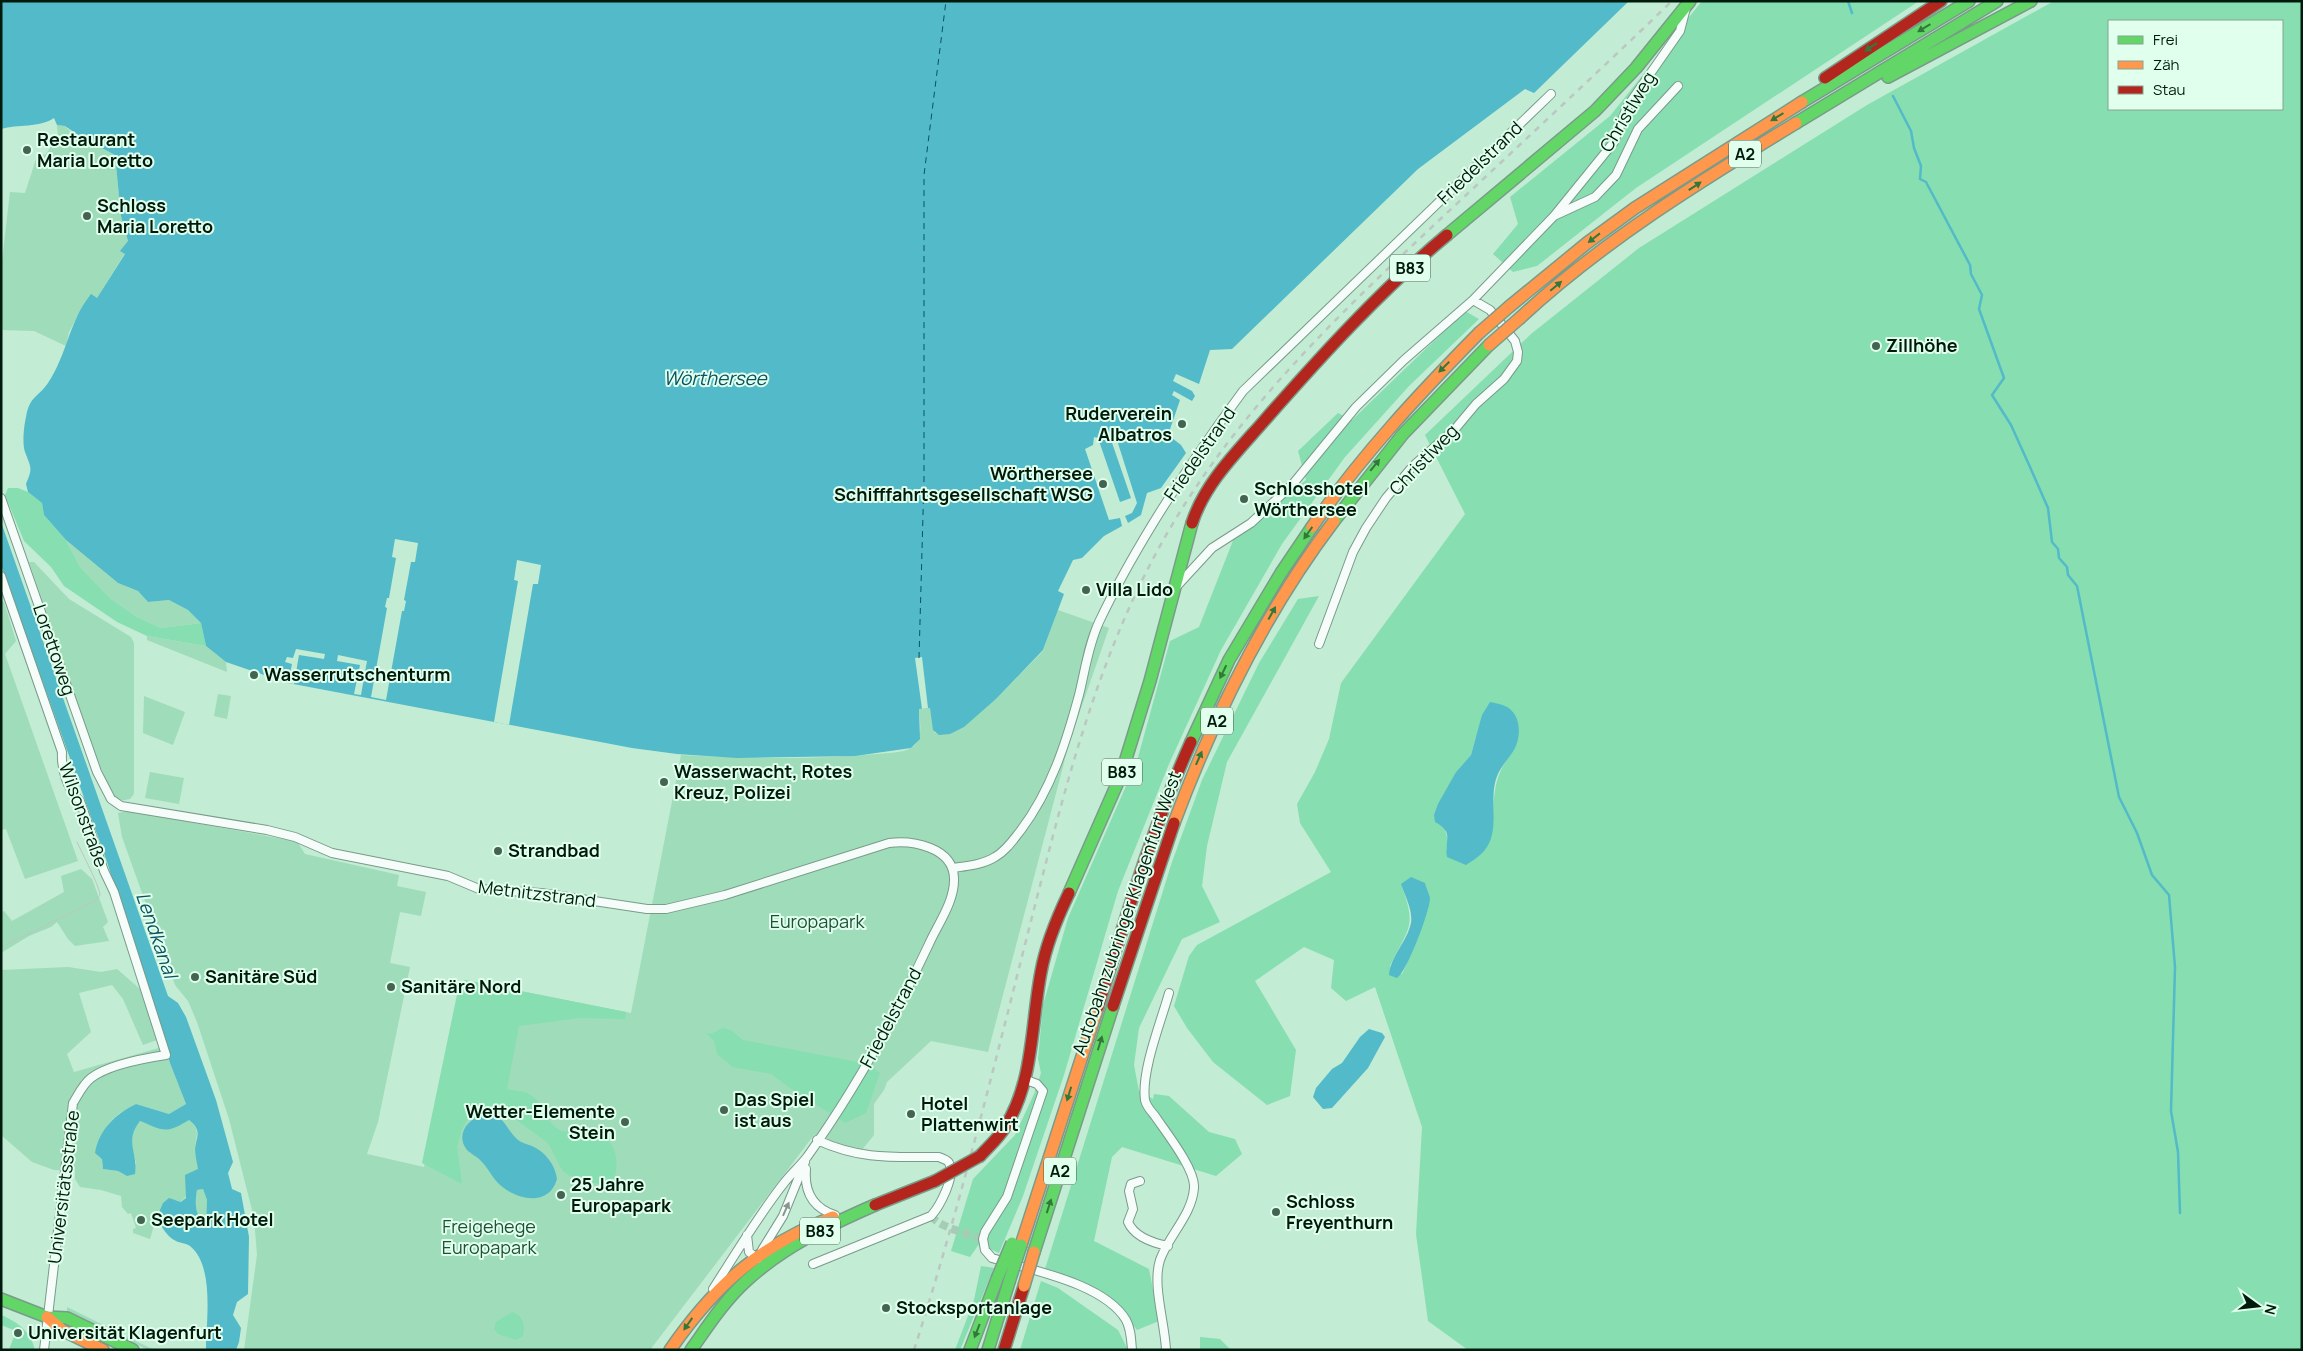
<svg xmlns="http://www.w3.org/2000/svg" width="2303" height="1351" font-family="Manrope,sans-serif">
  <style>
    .green { fill: #9fdcba }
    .forest { fill: #87deb1; fill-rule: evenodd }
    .water { fill: #52bac8; fill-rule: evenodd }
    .pier { fill: #c2ecd4 }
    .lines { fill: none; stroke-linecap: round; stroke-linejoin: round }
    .stream { stroke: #52bac8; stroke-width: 2.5 }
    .ferry { stroke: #0c5262; stroke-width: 1; stroke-dasharray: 6 5; stroke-linecap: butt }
    .street-tunnel { stroke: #a5cdb6; stroke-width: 8; stroke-dasharray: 8 4; stroke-linecap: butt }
    .street-casing { stroke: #799b89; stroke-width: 10 }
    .fast-casing { stroke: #799b89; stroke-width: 14 }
    .slow-casing { stroke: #799b89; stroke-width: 14 }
    .jam-casing { stroke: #799b89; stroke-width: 14 }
    .street { stroke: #f6fcf9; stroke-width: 8 }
    .fast { stroke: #63d668; stroke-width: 11 }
    .slow { stroke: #ff974d; stroke-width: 11 }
    .jam { stroke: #b3261e; stroke-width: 11 }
    .tram { stroke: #bcc7c1; stroke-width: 1 }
    .rail { stroke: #bcc7c1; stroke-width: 2.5; stroke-dasharray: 6 6; stroke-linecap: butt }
    .fast-bridge-casing { stroke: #799b89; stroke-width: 14; stroke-linecap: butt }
    .slow-bridge-casing { stroke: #799b89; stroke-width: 14; stroke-linecap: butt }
    .jam-bridge-casing { stroke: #799b89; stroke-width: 14; stroke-linecap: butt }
    .fast-bridge { stroke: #63d668; stroke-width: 11 }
    .slow-bridge { stroke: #ff974d; stroke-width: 11 }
    .jam-bridge { stroke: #b3261e; stroke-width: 11 }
    .oneway { fill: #32783a }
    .oneway2 { fill: #87978e }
    .poi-dot { fill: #446452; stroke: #e1ffed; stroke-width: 2 }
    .labels { text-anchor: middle; stroke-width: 4; stroke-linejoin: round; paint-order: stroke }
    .shield { fill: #e1ffed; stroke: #445f50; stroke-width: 1 }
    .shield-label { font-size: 16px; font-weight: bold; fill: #001b0c }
    .street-label { font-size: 18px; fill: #001b0c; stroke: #e1ffed }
    .poi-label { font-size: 18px; font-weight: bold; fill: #001b0c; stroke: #e1ffed; text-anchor: start }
    .park-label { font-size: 18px; fill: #1e4f37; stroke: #e1ffed }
    .water-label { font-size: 19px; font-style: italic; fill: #0c5262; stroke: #e1ffed }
  </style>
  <rect width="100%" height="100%" fill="#c2ecd4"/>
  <!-- green -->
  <path class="green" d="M57,125L65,126L72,133L90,135L98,146L115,155L121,216L128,242L121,251L125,253L97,298L79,313L69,332L66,346L34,331L1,330V270L10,192L25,193L38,153L45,155L58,137Z
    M66,540L118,583L138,591L148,602L169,600L188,610L201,623L161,628L137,617L111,599L80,567Z
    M29,562H34L69,599L131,637L134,643V794L130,799L119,801L113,798L93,748Z
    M1,601L4,602L16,641L5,654L78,861L25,879L6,829L1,830Z
    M1058,610L1109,628L1070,740L988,1052L931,1041L887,1082L884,1090L874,1104V1135L861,1151L814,1135L650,1350H244L257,1255L254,1218L229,1119L197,1022L188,1001L175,985L122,837L118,813L129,811L289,840L298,843L305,854L399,875L397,886L426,892L421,916L400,912L390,963L410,967L378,1122L367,1154L424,1167L465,980L631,1013L681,755C746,758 812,760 877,754C887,753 902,753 911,748C924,741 920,721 919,709L930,708L935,733L950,734L997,698L1043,651Z
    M147,636L206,646L226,662L227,672L147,640Z
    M218,694L231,696L227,719L214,716Z
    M144,696L185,712L173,745L143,733Z
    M150,772L184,778L179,804L145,798Z
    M81,869L92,879L108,922L103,927L109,941L75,946L68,939L57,922L51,927L29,936L1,953V912L4,911L12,921L64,892L61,876Z
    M68,967L101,972L117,969L140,989L157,1040L143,1045L123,999L112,985L79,993L91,1032L67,1054L74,1072L166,1046L170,1063L186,1104L169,1114L136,1104C103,1120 99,1134 103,1169L118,1171L127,1176L136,1163C131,1145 128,1137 140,1121L150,1125L189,1120C201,1130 196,1135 195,1148C194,1154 198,1161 198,1167C199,1176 188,1196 181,1202L176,1200L158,1212L150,1239L133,1233V1229L136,1228L131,1213L128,1214L122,1207L121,1196L101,1190L80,1187L75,1179V1171L54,1170L32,1162L1,1135V970Z
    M203,1189L207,1200L206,1225C194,1216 195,1203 197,1190Z
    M67,1307L154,1350H148L67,1311Z"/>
  <!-- forest -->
  <path class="forest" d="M1702,1H1919L1636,188L1537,266L1513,272L1493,254L1518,224L1510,197L1610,116Z
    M2054,1H2302V1350H1468L1428,1321L1416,1234L1422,1127L1375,987L1346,1001L1331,988L1334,960L1304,947L1255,981L1296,1050L1290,1096L1267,1105L1213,1062L1187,1028L1174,1006L1189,956L1197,945L1331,872L1300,823L1297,804L1315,772L1329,739L1341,683L1465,514L1425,435L1531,334L1639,248L1867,105ZM2109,21H2282V109H2109ZM1512,711L1514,750C1493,775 1494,794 1493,826L1446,850L1448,840L1444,827L1456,772L1471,755L1476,737ZM1401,884L1421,926L1417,941L1402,974L1390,966C1409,926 1417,928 1401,884Z
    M1465,311L1479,319L1409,386L1345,457L1282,544L1221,650L1169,764L1118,891L1064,1075L1023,1196L999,1253L979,1244L970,1257L951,1251L973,1179L1015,1135L1034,1094L1041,1073L1038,1059L1043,1005L1068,918L1137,761L1170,641L1199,627L1234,538L1306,480L1298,451L1338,413L1352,420Z
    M8,488H18L28,492L42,503L44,515L66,540L80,567L111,599L137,617L161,628L201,623L206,646L147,636L117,622L64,586L51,567L24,541L5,495Z
    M1319,596L1227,762L1207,846L1202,886L1220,922L1182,939L1139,1028L1134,1065L1139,1091L1153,1099L1154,1094L1169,1096L1209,1132L1235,1139L1242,1154L1216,1176L1122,1147L1112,1157L1094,1241L1149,1269L1159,1321L1137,1330C1109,1293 1089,1282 1045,1269L1172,862L1202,780L1259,663L1298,599Z
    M465,980L626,1012L625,1019L580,1018L519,1026L507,1089C514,1091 523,1091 529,1094C544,1101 544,1120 558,1129C564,1134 573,1130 580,1131C617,1133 622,1157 612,1188L570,1176L562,1170L548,1143L503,1110L488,1109L481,1110L470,1116L462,1129L457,1146L462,1184L422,1163L459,985Z
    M722,1028L731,1030L743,1040L868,1064L880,1073L866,1113L845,1123L790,1088L771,1074L733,1067L717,1054L714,1041L706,1033L712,1034Z
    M981,1266L994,1268L960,1350H955L974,1300Z
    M1041,1281L1058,1288L1118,1330L1128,1350H1020Z
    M512,1312C524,1316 525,1325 523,1336L516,1340L498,1334L494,1329L496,1322Z
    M1,1315C18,1322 31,1332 35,1350H9L16,1331L1,1325Z
    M1200,1337L1220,1339L1231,1350H1200Z"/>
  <!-- water -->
  <path class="water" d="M1,1H1629L1534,93L1525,89L1418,169L1232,349L1210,350L1199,384L1176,374L1173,381L1192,391L1195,396L1192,401L1174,391L1172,395L1180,400L1168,435L1181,445L1186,453L1161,488L1147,493L1141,515L1128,523L1125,516L1132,513L1137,503L1116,437L1110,431L1109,434L1131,498L1120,502L1098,438L1094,437L1093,445L1085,449L1109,520L1120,518L1122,526L1104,536L1082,558L1073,560L1058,591L1064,594L1043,650L997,698L964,727L950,734L939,735L933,730L930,708L919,709L920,739L911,748L855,756L737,758L677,754L632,748L288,683L226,662L206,646L201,623L188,610L169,600L148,602L138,591L118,583L66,540L44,515L42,503L28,492L26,484C33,468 31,468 25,452C22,443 24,426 26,417C30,395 38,398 48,383C67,355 69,321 91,294L97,298L125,254L120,251L128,241L121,216L115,155L98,146L90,135L81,137L65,126L57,125L54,118C39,128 18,124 1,129Z
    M1,522L168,996L178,1003L186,1017L216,1100L233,1162L228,1173L232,1189L241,1193L249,1237L248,1294L237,1302L233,1315L241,1328L239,1342L236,1350H206C206,1322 215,1266 190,1246C186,1243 180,1243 176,1241C166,1236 161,1226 157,1217L163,1203L169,1198L181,1202L186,1198L185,1175L198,1169C197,1163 195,1155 195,1149C196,1137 203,1131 189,1120C166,1134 164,1131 140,1121C124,1142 138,1151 135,1174L127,1176L118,1171L103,1169L102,1159L95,1153C99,1130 115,1114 136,1104L169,1114L186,1104L170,1063L107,862L1,565ZM203,1189L207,1200L206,1224C194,1216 195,1202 197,1190Z
    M1490,702C1495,703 1501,704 1505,706C1521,713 1522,736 1514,750C1507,761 1498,769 1495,783C1490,804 1500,833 1484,851C1480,856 1472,861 1466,865L1447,857C1444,840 1455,833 1435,822L1434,815L1438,804L1456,772L1471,755L1482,715Z
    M1411,877L1425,883C1426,887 1429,894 1430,898C1430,911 1407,972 1397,978L1389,975C1391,955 1407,942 1411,923C1413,910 1405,896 1401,884Z
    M1369,1029L1382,1033L1385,1037L1368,1068L1332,1108L1323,1109L1313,1097L1316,1088L1332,1069L1342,1063L1360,1037Z
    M482,1115C506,1113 504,1128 518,1140C522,1143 527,1144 532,1146C545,1152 555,1164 557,1179C549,1208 515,1200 498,1183C492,1177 488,1168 482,1162C478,1157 471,1154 467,1150C455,1135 468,1119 482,1115Z"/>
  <!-- pier -->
  <path class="pier" d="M395,539L418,543L415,562H411L404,600L406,601L404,611H402L386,700L371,697L387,608L385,607L387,598H389L396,558L392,557Z
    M517,560L541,565L538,584H533L509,725L494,722L518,581L514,580Z
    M296,649L325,654L324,659L299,655L294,684L288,683L292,664L285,662L287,657L293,658Z
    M338,655L367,661L361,695L354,694L360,665L337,661Z
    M922,657L928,708L922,709L915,658Z"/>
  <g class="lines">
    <!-- stream -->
    <path class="stream" d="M1848,1L1852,13
      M1893,96L1911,131L1914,148L1921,166L1920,179L1926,182L1970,265L1971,274L1982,295L1979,309L2004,378L1992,395L2011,425L2030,467L2048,508L2052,542L2058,549L2059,558L2067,567L2068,575L2077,586L2119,797L2137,833L2152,875L2169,895L2175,967L2171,1111L2178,1152L2180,1213"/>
    <!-- ferry -->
    <path class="ferry" d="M919,658L924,479V175L946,1"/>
    <!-- street-tunnel -->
    <path class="street-tunnel" d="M931,1216C939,1227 969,1234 983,1239"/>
    <defs>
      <path id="street" d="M1556,215L1595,197L1616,175L1638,129L1678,86
        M1473,300L1554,216L1614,142L1627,107L1680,31L1686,8
        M1,498L97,772L111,799L121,806L267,830L295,837L332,853L448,876L479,889L541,893L647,909H666L725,895L889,843C912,840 953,847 954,878C955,901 938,924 929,944C894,1019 855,1090 807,1157C800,1166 791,1174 784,1183C758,1216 736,1253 713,1289
        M1,576L62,752C61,769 67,789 80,801L104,871L114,892L166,1055C146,1058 108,1065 91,1078C83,1084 78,1095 73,1103L44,1350
        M1177,586L1212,548L1251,523L1292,485L1356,407L1404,360L1473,300L1490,310L1515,341L1518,352L1517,361L1504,379L1476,404L1455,429L1413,466L1386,498L1366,528L1353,552L1319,644
        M952,868C966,866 982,865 995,857C1006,851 1013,840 1021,830C1051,790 1066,743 1079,695C1085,671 1088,646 1099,622C1138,540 1189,464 1243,391L1551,94
        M1024,1079L1037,1084L1043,1091L1007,1197L985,1232L983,1239L985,1250L992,1258C1030,1270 1104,1283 1126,1320C1131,1329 1131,1339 1132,1350
        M806,1169C804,1192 813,1208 835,1215
        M1140,1181L1131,1184L1129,1191L1133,1209L1128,1222C1134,1236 1153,1243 1168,1246
        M747,1235L749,1252L758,1259
        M762,1250L783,1216L805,1162
        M813,1264L931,1216C940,1206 956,1176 949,1163C948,1160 943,1159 939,1157C893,1157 861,1160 817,1140
        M1166,1350C1165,1323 1152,1285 1160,1260C1169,1235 1192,1215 1194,1188C1196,1170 1165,1131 1155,1116C1151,1111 1146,1106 1145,1100C1141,1071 1161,1022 1169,993"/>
      <path id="fast" d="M1888,77L2031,1
        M1802,102L1969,1
        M1796,123L1997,1
        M1447,235L1595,111L1636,68L1690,1
        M1334,521L1403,434L1489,345
        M1191,742L1229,660L1281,573L1312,527
        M1069,893L1121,775L1150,681L1192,523
        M1034,1252L1113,1006
        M1,1299L47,1317L67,1318L133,1350
        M691,1350C708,1326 724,1301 746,1281C783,1247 829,1225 875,1205
        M970,1350L997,1279
        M988,1350L1009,1282"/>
      <path id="slow" d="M1510,306L1587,243L1635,208L1802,102
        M1520,318C1603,241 1699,182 1796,123
        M1312,527C1361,456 1419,394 1479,333
        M1174,823C1214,716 1265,612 1334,521
        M1021,1245L1098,1007
        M47,1317L62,1330L103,1350
        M670,1350C714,1286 760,1245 833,1217"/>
      <path id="jam" d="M1825,78L1941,1
        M1192,523C1205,483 1237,452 1264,421C1321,356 1381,290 1447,235
        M1113,1006L1174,823
        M1098,1007C1126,918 1152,828 1191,742
        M980,1156C988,1147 999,1138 1005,1127C1034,1082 1031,1023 1041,972C1046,944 1057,918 1069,893
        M875,1205L935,1181
        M1004,1350L1024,1286"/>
    </defs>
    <!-- street casing -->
    <use href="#street" class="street-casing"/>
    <!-- fast casing -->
    <use href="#fast" class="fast-casing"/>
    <!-- slow casing -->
    <use href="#slow" class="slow-casing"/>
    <!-- jam casing -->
    <use href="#jam" class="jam-casing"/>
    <!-- street -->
    <use href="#street" class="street"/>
    <!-- fast -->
    <use href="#fast" class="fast"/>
    <!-- slow -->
    <use href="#slow" class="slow"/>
    <!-- jam -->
    <use href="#jam" class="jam"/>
    <!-- tram -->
    <path class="tram" d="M1,947L95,901L100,895C100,887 82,853 77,842"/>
    <!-- rail -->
    <path class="rail" d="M914,1350C960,1207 995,1062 1032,917C1067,780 1101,642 1175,520C1244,406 1337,316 1433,226C1513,151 1593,77 1672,1"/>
    <defs>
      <path id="fast-bridge" d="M997,1279L1012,1243
        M1009,1282L1021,1245"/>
      <path id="slow-bridge" d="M1479,333L1510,306
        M1489,345L1520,318
        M1024,1286L1034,1252"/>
      <path id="jam-bridge" d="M935,1181L980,1156"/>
    </defs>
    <!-- fast-bridge casing -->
    <use href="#fast-bridge" class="fast-bridge-casing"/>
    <!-- slow-bridge casing -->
    <use href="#slow-bridge" class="slow-bridge-casing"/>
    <!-- jam-bridge casing -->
    <use href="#jam-bridge" class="jam-bridge-casing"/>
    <!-- fast-bridge -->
    <use href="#fast-bridge" class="fast-bridge"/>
    <!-- slow-bridge -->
    <use href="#slow-bridge" class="slow-bridge"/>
    <!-- jam-bridge -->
    <use href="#jam-bridge" class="jam-bridge"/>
  </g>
  <!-- one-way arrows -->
  <defs><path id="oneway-solid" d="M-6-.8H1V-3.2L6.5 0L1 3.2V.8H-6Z" transform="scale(1.25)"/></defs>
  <g class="oneway">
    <use href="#oneway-solid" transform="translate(1924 28) rotate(149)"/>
    <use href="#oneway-solid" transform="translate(1871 47) rotate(147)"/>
    <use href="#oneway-solid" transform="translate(1777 117) rotate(149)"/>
    <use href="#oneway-solid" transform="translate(1695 186) rotate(-33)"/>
    <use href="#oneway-solid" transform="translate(1594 238) rotate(142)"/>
    <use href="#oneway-solid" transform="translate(1556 286) rotate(-40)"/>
    <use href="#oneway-solid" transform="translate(1444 367) rotate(135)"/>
    <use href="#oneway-solid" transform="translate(1375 465) rotate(-51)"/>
    <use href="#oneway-solid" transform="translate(1308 533) rotate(125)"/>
    <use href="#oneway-solid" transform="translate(1272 613) rotate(-61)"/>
    <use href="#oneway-solid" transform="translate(1223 672) rotate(116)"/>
    <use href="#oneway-solid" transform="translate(1199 758) rotate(-66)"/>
    <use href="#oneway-solid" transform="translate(1100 1043) rotate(-73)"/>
    <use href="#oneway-solid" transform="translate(1069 1094) rotate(107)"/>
    <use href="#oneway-solid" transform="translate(1049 1206) rotate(-72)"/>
    <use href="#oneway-solid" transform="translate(688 1324) rotate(125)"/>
    <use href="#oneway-solid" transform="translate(977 1331) rotate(111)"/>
  </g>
  <use class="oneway2" href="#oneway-solid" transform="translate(786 1209) rotate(-66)"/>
  <!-- markers -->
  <g class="poi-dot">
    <circle cx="27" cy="150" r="5"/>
    <circle cx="87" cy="216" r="5"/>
    <circle cx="1876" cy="346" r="5"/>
    <circle cx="1182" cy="424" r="5"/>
    <circle cx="1103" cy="484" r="5"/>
    <circle cx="1244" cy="499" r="5"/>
    <circle cx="1086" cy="590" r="5"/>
    <circle cx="254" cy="675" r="5"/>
    <circle cx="664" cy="782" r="5"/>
    <circle cx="498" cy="851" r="5"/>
    <circle cx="195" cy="977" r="5"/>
    <circle cx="391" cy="987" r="5"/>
    <circle cx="724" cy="1110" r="5"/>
    <circle cx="911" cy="1114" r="5"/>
    <circle cx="625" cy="1122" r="5"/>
    <circle cx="561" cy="1195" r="5"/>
    <circle cx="1276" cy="1212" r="5"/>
    <circle cx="141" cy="1220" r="5"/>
    <circle cx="886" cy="1308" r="5"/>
    <circle cx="18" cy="1333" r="5"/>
  </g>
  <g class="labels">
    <!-- shield labels -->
    <g class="shield">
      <rect x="1729" y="140.5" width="32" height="27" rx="4"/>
      <rect x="1390" y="254.5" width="40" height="27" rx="4"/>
      <rect x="1201" y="707.5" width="32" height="27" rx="4"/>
      <rect x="1102" y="758.5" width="40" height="27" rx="4"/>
      <rect x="1044" y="1157.5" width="32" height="27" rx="4"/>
      <rect x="800" y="1217.5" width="40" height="27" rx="4"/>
    </g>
    <g class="shield-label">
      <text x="1745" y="160">A2</text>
      <text x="1410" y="274">B83</text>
      <text x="1217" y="727">A2</text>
      <text x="1122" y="778">B83</text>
      <text x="1060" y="1177">A2</text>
      <text x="820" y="1237">B83</text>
    </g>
    <!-- street labels -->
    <g class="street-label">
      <text transform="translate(1628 112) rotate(-59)" y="6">Christlweg</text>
      <text transform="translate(1480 163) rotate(-44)" y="6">Friedelstrand</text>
      <text transform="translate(1200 454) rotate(-55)" y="6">Friedelstrand</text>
      <text transform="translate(1424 460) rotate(-46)" y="6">Christlweg</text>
      <text transform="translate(54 650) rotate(71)" y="6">Lorettoweg</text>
      <text transform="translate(83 815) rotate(70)" y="6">Wilsonstraße</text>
      <text transform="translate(537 894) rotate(7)" y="6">Metnitzstrand</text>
      <text transform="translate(1127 913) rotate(-71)" y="6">Autobahnzubringer Klagenfurt West</text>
      <text transform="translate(891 1018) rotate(-62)" y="6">Friedelstrand</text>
      <text transform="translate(64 1187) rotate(-83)" y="6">Universitätsstraße</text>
    </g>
    <!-- poi labels -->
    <g class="poi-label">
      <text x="37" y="146">Restaurant<tspan x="37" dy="21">Maria Loretto</tspan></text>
      <text x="97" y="212">Schloss<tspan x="97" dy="21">Maria Loretto</tspan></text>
      <text x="1886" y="352">Zillhöhe</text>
      <text x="1172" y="420" text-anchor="end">Ruderverein<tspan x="1172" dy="21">Albatros</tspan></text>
      <text x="1093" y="480" text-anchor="end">Wörthersee<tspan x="1093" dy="21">Schifffahrtsgesellschaft WSG</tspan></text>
      <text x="1254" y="495">Schlosshotel<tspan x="1254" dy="21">Wörthersee</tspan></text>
      <text x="1096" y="596">Villa Lido</text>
      <text x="264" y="681">Wasserrutschenturm</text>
      <text x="674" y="778">Wasserwacht, Rotes<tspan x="674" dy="21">Kreuz, Polizei</tspan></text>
      <text x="508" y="857">Strandbad</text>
      <text x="205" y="983">Sanitäre Süd</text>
      <text x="401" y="993">Sanitäre Nord</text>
      <text x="734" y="1106">Das Spiel<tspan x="734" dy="21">ist aus</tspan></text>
      <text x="921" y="1110">Hotel<tspan x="921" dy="21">Plattenwirt</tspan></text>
      <text x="615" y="1118" text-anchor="end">Wetter-Elemente<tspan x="615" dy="21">Stein</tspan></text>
      <text x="571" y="1191">25 Jahre<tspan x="571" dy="21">Europapark</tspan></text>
      <text x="1286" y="1208">Schloss<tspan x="1286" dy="21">Freyenthurn</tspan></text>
      <text x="151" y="1226">Seepark Hotel</text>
      <text x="896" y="1314">Stocksportanlage</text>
      <text x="28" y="1339">Universität Klagenfurt</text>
    </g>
    <!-- park labels -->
    <g class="park-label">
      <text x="817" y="928">Europapark</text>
      <text x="489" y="1233">Freigehege<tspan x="489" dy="21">Europapark</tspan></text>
    </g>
    <!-- water labels -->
    <g class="water-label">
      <text x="715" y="385">Wörthersee</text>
      <text transform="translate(157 935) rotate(71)" y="7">Lendkanal</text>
    </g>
  </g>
  <!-- border -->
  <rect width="2303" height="1351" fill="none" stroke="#001b0c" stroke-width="5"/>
  <!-- legend -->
  <rect x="2108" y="20" width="175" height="90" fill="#e1ffed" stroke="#87a493"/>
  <rect x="2118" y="36" width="25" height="8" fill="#63d668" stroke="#87a493"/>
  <text x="2153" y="45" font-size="15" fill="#001b0c">Frei</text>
  <rect x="2118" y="61" width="25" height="8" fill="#ff974d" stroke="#87a493"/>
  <text x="2153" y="70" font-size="15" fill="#001b0c">Zäh</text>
  <rect x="2118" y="86" width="25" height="8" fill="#b3261e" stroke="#87a493"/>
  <text x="2153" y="95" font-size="15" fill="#001b0c">Stau</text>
  <!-- north arrow -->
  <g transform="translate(2258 1306) rotate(105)" stroke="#e1ffed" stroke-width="4" paint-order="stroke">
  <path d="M0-4L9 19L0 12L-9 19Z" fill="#001b0c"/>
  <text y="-8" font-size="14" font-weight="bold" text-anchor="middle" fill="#001b0c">N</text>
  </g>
</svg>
